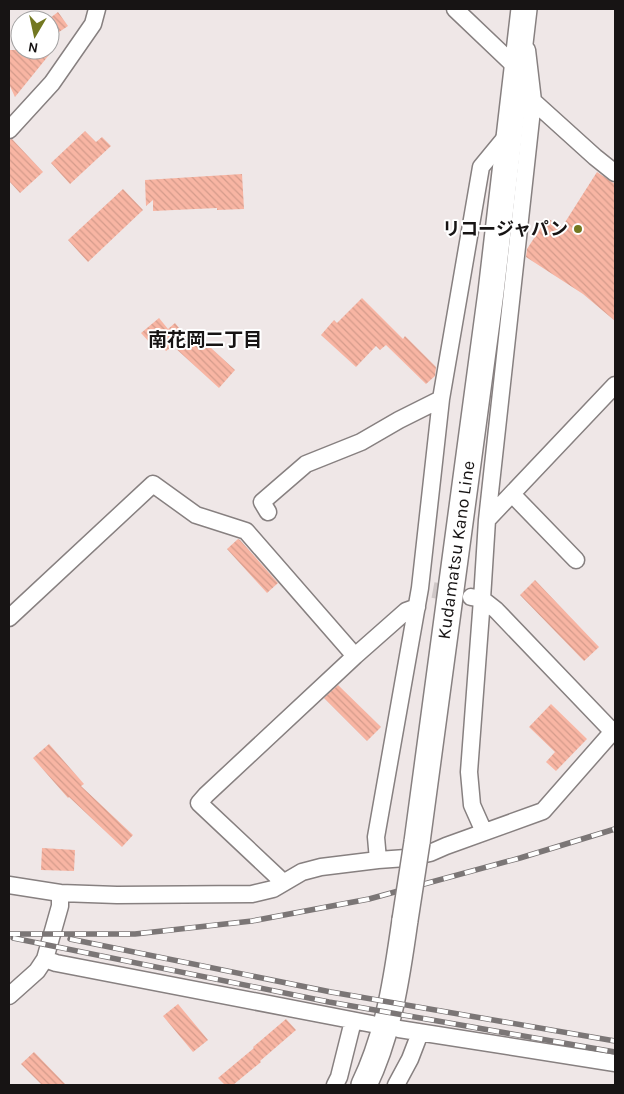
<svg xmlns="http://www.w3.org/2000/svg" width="624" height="1094" font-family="Karla,'Noto Sans JP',sans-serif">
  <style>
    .building { fill: url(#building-back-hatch) }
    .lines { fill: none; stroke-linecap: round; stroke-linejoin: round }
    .minor-tunnel { stroke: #cfc7c7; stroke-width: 16; stroke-dasharray: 16 8; stroke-linecap: butt }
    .minor-casing { stroke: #878080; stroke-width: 19 }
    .primary-casing { stroke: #878080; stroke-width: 28 }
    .minor { stroke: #fff; stroke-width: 16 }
    .primary { stroke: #fff; stroke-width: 25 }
    .rail-casing { stroke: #7b7676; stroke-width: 5.5 }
    .rail { stroke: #fff; stroke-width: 4; stroke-dasharray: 11; stroke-linecap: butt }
    .primary-bridge-casing { stroke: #878080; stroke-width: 28; stroke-linecap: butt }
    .primary-bridge { stroke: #fff; stroke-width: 25 }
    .poi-dot { fill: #737821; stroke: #fff; stroke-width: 2 }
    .labels { text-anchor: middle; stroke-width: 4; stroke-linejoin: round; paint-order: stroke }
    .poi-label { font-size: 18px; font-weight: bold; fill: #171414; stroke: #fff; text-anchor: end }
    .street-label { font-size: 18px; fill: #171414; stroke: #fff }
    .neighbourhood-label { font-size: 19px; font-weight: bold; fill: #171414; stroke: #fff }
  </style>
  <defs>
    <pattern id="building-back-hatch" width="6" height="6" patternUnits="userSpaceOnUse" patternTransform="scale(1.25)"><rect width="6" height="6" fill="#f8b5a3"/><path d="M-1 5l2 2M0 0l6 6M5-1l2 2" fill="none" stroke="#d49b8b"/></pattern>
  </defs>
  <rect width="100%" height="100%" fill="#efe7e7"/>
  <!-- building -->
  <path class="building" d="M58,12L68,26L50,38V18Z
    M9,50H53L15,97L9,84Z
    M85,131L96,142L102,137L111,146L70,184L51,163Z
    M12,139L43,172L20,193L9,181V140Z
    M597,172L615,184V321L583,294L526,257L527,249L547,218L562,227Z
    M242,174L244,209L217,210V208L153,211V200L146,206L145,180Z
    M123,189L143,210L88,262L68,240Z
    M362,298L403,339L405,336L436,367L435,376L426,384L386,345L380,350L376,346L356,367L321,335L334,320L337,323Z
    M159,318L168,329L175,323L192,344L198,336L235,370L219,388L173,346L166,351L160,344L158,346L154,342L151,344L141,333Z
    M238,539L240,540L278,583L267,593L227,549Z
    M535,580L599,647L584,661L520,595Z
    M338,685L381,727L367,741L324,698Z
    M551,704L587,739L556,771L546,762L555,752L529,727Z
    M49,744L84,784L81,786L133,835L122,847L69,797L68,798L33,758Z
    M42,848L75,850L74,871L41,870Z
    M178,1004L208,1040L193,1052L163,1016Z
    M286,1019L296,1030L260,1061L261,1062L233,1085H225L218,1078L254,1048L253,1047Z
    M34,1052L66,1085H42L21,1064Z"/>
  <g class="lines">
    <!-- minor-tunnel -->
    <path class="minor-tunnel" d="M433,590L460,595"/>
    <defs>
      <path id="minor" d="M455,9L518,69
        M533,101L595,157L615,173
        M9,130L52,83L93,24L97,9
        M512,494L576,560
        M268,512L262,502L306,464L361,442L399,420L441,399
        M487,520L615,385
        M471,597L482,599L496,610L613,732
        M9,618L153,484L196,515L246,531L355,656
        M484,832L472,805L469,772L482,599L487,520L533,101L527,50
        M378,860L376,837L420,588L441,399L481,167L509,133
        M283,882L199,803L206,795L355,656L406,611L417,607
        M9,885L60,893
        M45,959L56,963L372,1024
        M9,996L37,971L45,959L60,906V893L117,895L252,894L273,889L302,872L321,867L378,860L406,858L430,853L446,846L543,811L615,729
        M399,1029L615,1063
        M335,1085L339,1077L353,1021
        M396,1085L410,1059L420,1033"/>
      <path id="primary" d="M417,842L491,292L524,9
        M364,1085C389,1033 397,977 405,920"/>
    </defs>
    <!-- minor casing -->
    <use href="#minor" class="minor-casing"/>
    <!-- primary casing -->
    <use href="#primary" class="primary-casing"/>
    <!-- minor -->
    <use href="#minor" class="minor"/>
    <!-- primary -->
    <use href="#primary" class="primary"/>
    <defs>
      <path id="rail" d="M9,934H135L252,921L369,899L520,858L615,829
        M13,938L329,1002L615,1052
        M70,939L331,992L615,1041"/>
    </defs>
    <!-- rail casing -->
    <use href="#rail" class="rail-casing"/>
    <!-- rail -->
    <use href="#rail" class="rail"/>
    <defs>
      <path id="primary-bridge" d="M405,920L417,842"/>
    </defs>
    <!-- primary-bridge casing -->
    <use href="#primary-bridge" class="primary-bridge-casing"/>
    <!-- primary-bridge -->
    <use href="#primary-bridge" class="primary-bridge"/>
  </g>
  <!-- markers -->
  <circle class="poi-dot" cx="578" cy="229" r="5"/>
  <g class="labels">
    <!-- poi labels -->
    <g class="poi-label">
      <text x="568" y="235">リコージャパン</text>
    </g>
    <!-- street labels -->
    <g class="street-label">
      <text transform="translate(456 550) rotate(-82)" y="6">Kudamatsu Kano Line</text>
    </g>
    <!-- neighbourhood labels -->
    <g class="neighbourhood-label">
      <text x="205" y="346">南花岡二丁目</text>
    </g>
  </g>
  <!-- border -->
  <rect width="624" height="1094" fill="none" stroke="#171414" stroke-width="20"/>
  <!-- north arrow -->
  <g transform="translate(35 35) rotate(189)"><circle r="24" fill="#ffffff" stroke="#a2a1a1"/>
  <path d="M0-4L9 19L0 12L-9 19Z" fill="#737821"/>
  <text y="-8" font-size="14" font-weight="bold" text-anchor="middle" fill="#171414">N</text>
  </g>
</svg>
